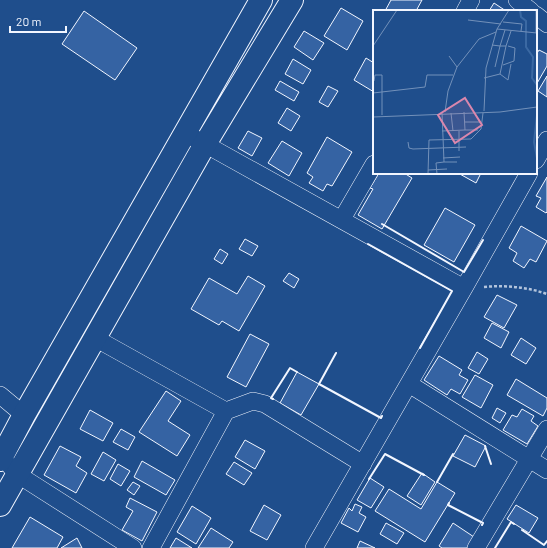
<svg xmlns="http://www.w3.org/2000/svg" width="547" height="548" font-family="Barlow,sans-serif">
<rect width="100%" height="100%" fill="#1f4e8c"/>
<path fill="#3563a3" stroke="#f2f6ff" d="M391 0H422L416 11H385Z
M494 3 506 11H489Z
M341 8 363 21 347 50 324 36Z
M84 11 137 48 115 80 62 44Z
M304 31 324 43 313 60 294 47Z
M539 50 547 54V66L536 85V55Z
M366 58 374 63V92L354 80Z
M293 59 311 70 303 84 285 74Z
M547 76V97L538 91Z
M280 81 299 92 294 101 275 90Z
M328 86 338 91 328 107 319 102Z
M287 108 300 116 291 131 278 123Z
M248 131 262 138 252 156 238 148Z
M327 137 352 152 332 186 327 184 323 191 309 183 313 177 307 173Z
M282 141 302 153 289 176 268 163Z
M379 173H404L412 178 382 229 358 215 373 189 370 188Z
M458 173H481L476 183Z
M547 177V212L546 213 536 207 541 198 536 196Z
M445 208 475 225 454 262 424 245Z
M521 226 547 241 536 262 530 259 524 268 513 261 517 253 509 248Z
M245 239 258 246 252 256 239 249Z
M220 249 228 254 222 264 214 259Z
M289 273 299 279 294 288 283 281Z
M248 276 265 286 239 331 222 321 219 325 191 309 209 278 237 294Z
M497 295 517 305 504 328 484 317Z
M492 323 509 332 501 348 484 338Z
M250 334 269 344 246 387 227 377Z
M521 338 536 348 526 364 511 355Z
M477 352 488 359 479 374 468 368Z
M439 356 462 370 459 375 468 380 460 394 451 389 447 395 424 380Z
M297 372 319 384 301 415 280 403Z
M475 375 493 385 481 408 462 397Z
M516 379 547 398V408L543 416 507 395Z
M166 391 181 401 168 421 190 435 177 456 139 432Z
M497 408 506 413 500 423 492 418Z
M522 409 534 416 531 421 538 426 527 444 503 430 512 415 517 417Z
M90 410 113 423 103 441 80 429Z
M121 429 135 437 128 450 113 442Z
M465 435 486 446 475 467 453 456Z
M245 440 265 451 255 469 235 457Z
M60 446 81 457 76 466 87 473 76 493 44 475Z
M103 452 116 460 104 481 91 474Z
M142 461 175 480 166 495 134 477Z
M234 462 252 473 244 485 226 474Z
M118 464 130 471 121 486 110 479Z
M422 473 435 482 421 505 407 496Z
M370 478 384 487 371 508 357 500Z
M133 482 140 486 134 495 127 490Z
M437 482 455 493 425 542 375 511 389 489 421 509Z
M130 498 157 512 142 541 122 530 133 511 126 507Z
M355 504 362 507 359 513 366 517 358 532 341 523 349 508 352 511Z
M264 505 281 515 267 540 250 531Z
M516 505 538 518 529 533 507 519Z
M192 506 211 518 196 544 177 532Z
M30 517 63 537 57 548H12Z
M386 523 404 533 397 544 380 534Z
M453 523 474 537 467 548H442L439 546Z
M211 528 233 542 229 548H198Z
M77 538 82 548H61Z
M176 538 192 548H170Z
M360 541 375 548H357Z"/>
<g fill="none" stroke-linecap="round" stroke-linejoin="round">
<g stroke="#f2f6ff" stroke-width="18">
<path id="minor" d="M517 0 531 11
M465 11 471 0
M536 15 547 24
M194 138 464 288 314 548
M536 160 547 140
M342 219 374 164
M464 288 529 173
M95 338 226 411 253 401 265 404 363 464
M409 384 547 470
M0 395 24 415
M10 466 17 474 133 548
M151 548 226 411
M476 548 547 429"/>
</g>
<g stroke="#f2f6ff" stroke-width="24">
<path id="primary" d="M0 460 24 415 261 0
M0 505 205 144 292 0"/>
</g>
<path stroke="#b3c4dc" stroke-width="2.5" stroke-dasharray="3 2" stroke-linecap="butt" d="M484 287C506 285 527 287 547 294"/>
<use href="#minor" stroke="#1f4e8c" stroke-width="17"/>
<use href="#primary" stroke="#1f4e8c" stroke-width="22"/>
<path stroke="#f2f6ff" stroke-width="2" d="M382 224 464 272 483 240
M368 244 452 291 420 348
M336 353 319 384 381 418 382 416
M273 399 271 398 290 368 297 372
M485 446 491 464
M369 479 385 454 424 475
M437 482 453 454
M449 503 448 505 483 523 482 525
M522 530 544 545 547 541
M495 548 511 522 514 524"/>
</g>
<g transform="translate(373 10)">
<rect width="164" height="164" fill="#1f4e8c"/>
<path fill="none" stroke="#3b69a3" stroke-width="2" d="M147 0 148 7 153 11V37L160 47 159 68 164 75M164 105 161 132 164 148"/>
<path fill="none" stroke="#7391ba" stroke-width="1" d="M95 10 128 14M130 12 149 14 148 21M124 19 164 23M163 23V0M119 35 127 36 132 20M0 36 24 0M76 46 84 57M130 55 141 51 142 38 135 36M122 57 127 36H133L138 21M127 64 135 70 138 54M111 68 127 64 133 36M1 71 2 65H9V105M0 83 52 77 54 65H80M111 101 113 58 124 19 136 0M72 102 75 81 84 57 106 29 123 22M78 103 80 121M0 107 127 102 164 97M92 112H108M92 120H105M69 121 92 120 91 102M86 121V141M35 132 36 138 40 139 93 137M70 148 87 147M71 152H84M55 160 74 159M55 164 56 130 98 129 108 119 110 103M64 164 63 153 71 152 69 102"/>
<path fill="#da87ad" fill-opacity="0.15" stroke="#da87ad" stroke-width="2" d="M92 88 109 115 82 133 65 105Z"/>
<rect width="164" height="164" fill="none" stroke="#f2f6ff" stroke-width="2"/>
</g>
<path d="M10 26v6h56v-6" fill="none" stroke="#f2f6ff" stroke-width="2"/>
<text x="16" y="26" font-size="12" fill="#f2f6ff" stroke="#1f4e8c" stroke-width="3" paint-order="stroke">20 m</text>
</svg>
